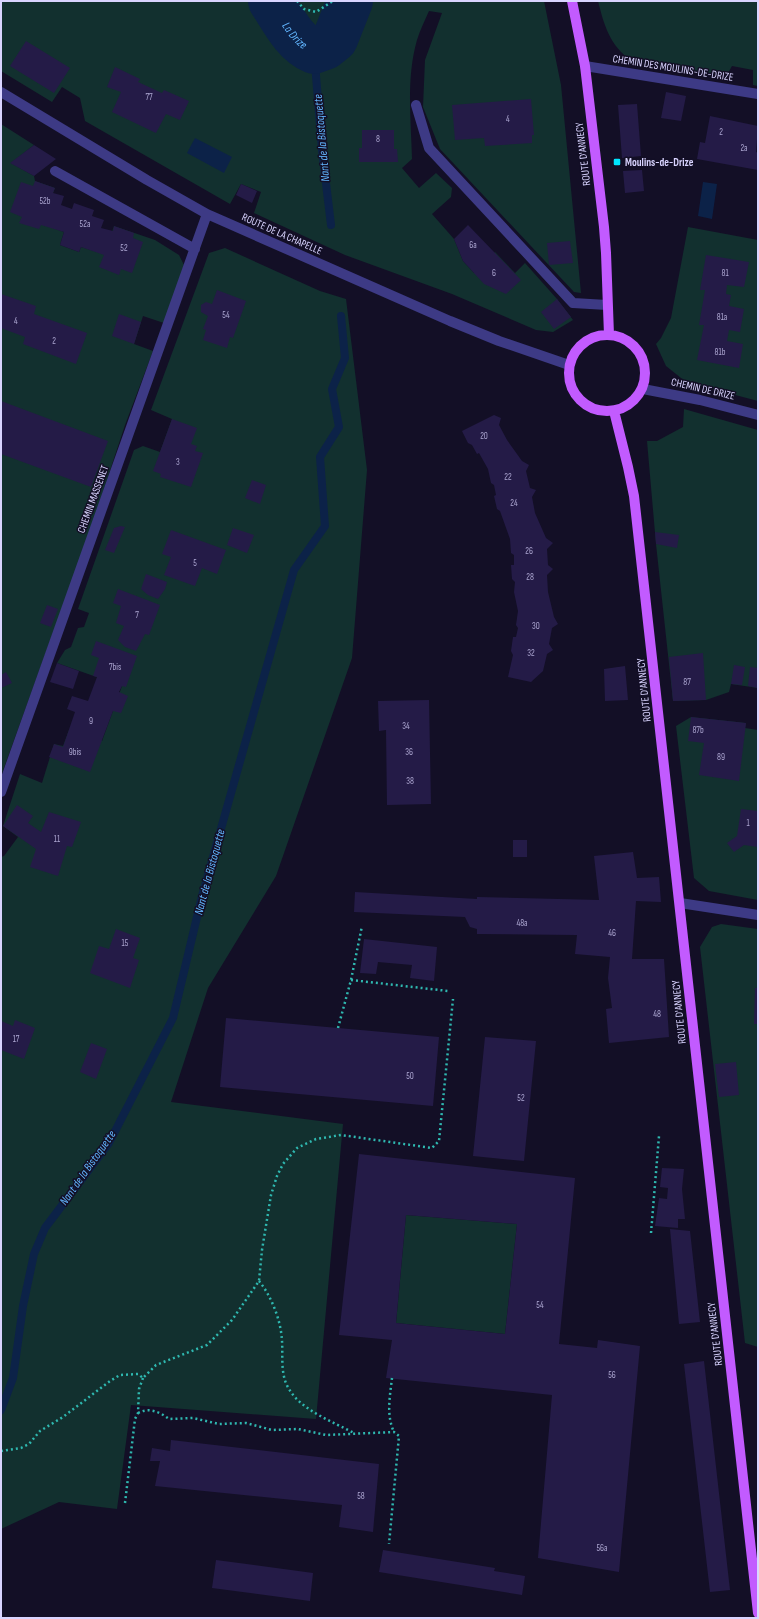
<svg xmlns="http://www.w3.org/2000/svg" width="759" height="1619" font-family="'Sofia Sans Condensed',sans-serif">
<rect width="100%" height="100%" fill="#130f26"/>
<path fill="#12302f" d="M1 1H544L561 85 581 293 574 292 440 149 423 107 425 60 442 13 429 11C425 20 420 30 417 40 406 78 411 120 412 159L402 168 419 188 436 173 452 188 451 197 432 214 454 239 463 261 474 273 495 252 515 273 525 263 557 299 573 320 553 332 536 330 452 294 345 255 254 213 261 192 241 184 230 204 85 121 80 98 62 87 52 102 1 71Z
M598 1H758V86L753 85V70L732 66 728 73 719 77 631 60C610 46 604 25 598 1Z
M1 124 34 145 11 163 34 176 35 181 55 188 53 193V228L64 232 60 245 79 252 81 247 104 254 114 226 155 240 179 255 184 265 164 323 143 316 134 344 153 351 125 425 91 528 1 776Z
M688 227 758 240V401L686 382 666 366 656 344 661 338 671 318Z
M225 248 320 291 346 299 367 470 352 658 276 876 208 988 171 1102 343 1124 316 1419 131 1405 117 1509 59 1502 1 1529V857L4 856 18 837 3 826 20 774 42 783 54 744 63 746 69 730 102 741 122 686 57 663 65 650 71 647 78 628 84 627 89 613 78 609 134 450 143 446 160 452 172 419 151 410 209 253Z
M684 409 758 430V688L731 684 729 692 706 700 673 701 656 544 647 441H657L683 427Z
M691 717 746 723 745 728 758 730V900L709 891 694 878 676 726Z
M721 924 758 929V1347L745 1343 700 947 712 927Z
M406 1215 517 1224 505 1334 396 1323Z"/>
<path fill="#0c2248" d="M195 138 232 157 224 173 187 153Z
M703 182 717 184 712 219 698 216Z"/>
<g fill="none" stroke-linecap="round" stroke-linejoin="round">
<path stroke="#0c2248" stroke-width="8" d="M314 51 322 150 331 225
M1 1410 13 1378 23 1306 34 1254 45 1228 109 1143 173 1018 202 896 294 570 325 526 320 457 339 427 332 389 345 358 341 316"/>
<path stroke="#0c2248" stroke-width="46" id="s1" d="M271 1C283 19 294 43 314 51L325 47 335 39 350 1"/>
</g>
<path fill="#241b47" fill-rule="evenodd" d="M26 41 70 68 54 93 10 66Z
M115 67 140 79 138 82 162 93 164 90 189 101 180 120 166 114 156 133 112 112 121 92 107 87Z
M666 92 686 96 681 121 661 118Z
M531 99 534 135H532V143L485 146 484 138 455 140 452 105Z
M637 104 641 156 622 158 618 105Z
M710 116 758 126 756 152 758 153V170L697 159 700 142 705 143Z
M362 130H394V149H397L398 162H359V148H362Z
M34 145 56 159 34 176 10 163Z
M642 170 644 191 625 193 623 171Z
M35 181 55 188 53 193 64 196 61 205 72 209 74 203 94 210 92 216 104 220 101 228 113 231 114 226 134 233 133 238 143 242 132 273 121 269 119 275 99 267 104 255 81 247 79 252 60 245 64 232 41 225 39 229 19 223 22 217 10 212 21 182 33 186Z
M241 184 257 191 252 203 236 195Z
M468 225 521 280 506 294 484 284 463 261 454 239Z
M570 241 573 263 549 265 547 243Z
M706 255 749 262 744 287 727 285 726 294 731 295 729 306 744 309 740 332 729 330 727 341 743 344 739 368 697 360 704 325H699L705 290H700Z
M217 290 246 301 233 338 230 337 227 348 203 340 206 330 203 329 208 316 201 312V305L206 302 212 304Z
M1 294 36 306 34 314 87 333 76 364 23 344 25 337 1 328Z
M557 299 571 317 554 329 541 312Z
M119 314 141 322 134 344 112 336Z
M1 401 108 441 91 487 1 454Z
M494 415 501 418 499 425 507 440 522 461 529 465 526 471 530 488 536 490 532 497 535 513 546 538 553 543 547 549 548 565 553 569 547 575 548 592 554 617 558 624 552 628 549 644 553 650 547 654 543 671 531 682 508 677 513 655 511 651 513 637H516L518 628 516 625 518 611 514 592 515 582 512 579 511 565H514V555L511 553 510 539 500 511 497 509 494 496 496 495 494 485 491 483 488 469 479 453 477 454 472 445 468 443 462 431Z
M172 419 197 428 191 444 197 446 195 451 203 453 191 487 160 477 161 474 153 471Z
M252 480 266 485 260 504 245 498Z
M121 526 125 527 114 553 105 550 114 528Z
M233 528 254 535 247 553 227 545Z
M171 530 226 550 217 574 202 568 195 586 164 575 171 557 162 554Z
M655 532 679 535 677 548 656 544Z
M146 574 167 582 165 589 158 599 148 595 141 589Z
M118 589 160 605 149 635 145 634 136 651 125 647 118 640 124 626 116 623 121 606 113 603Z
M47 605 58 609 51 627 40 623Z
M96 641 137 656 126 687 122 686 119 692 128 696 121 713 113 711 90 772 49 757 54 744 63 747 75 712 67 709 72 696 88 701 97 677 93 676 99 658 91 655Z
M703 653 706 700 673 701 669 657Z
M57 663 79 671 73 689 50 682Z
M734 665 745 667 742 685 731 684Z
M625 666 628 700 605 701 604 669Z
M750 667 758 668V688L748 686Z
M6 672 12 683 1 688V675Z
M429 700 431 804 387 805 386 730 379 731 378 701Z
M691 717 746 723 739 781 699 775 704 743 688 741Z
M17 805 33 816 28 823 41 832 49 812 81 822 72 847 67 846 58 876 30 867 36 849 3 826Z
M741 809 758 811V847L744 845 734 852 727 843 737 836Z
M513 840H527V857H513Z
M633 852 637 878 659 877 661 902 636 901 632 959H664L669 1037 609 1043 606 1009 612 1008 608 978 610 957 575 954 577 935 477 934V929L470 927 465 917 354 912 355 892 477 899V897L599 900 594 856Z
M116 929 140 938 133 958 139 960 130 988 90 973 99 946 109 949Z
M364 939 437 947 434 981 410 978 412 965 378 962 376 974 360 973Z
M755 988H758V1024H754Z
M226 1018 439 1037 433 1106 220 1087Z
M15 1020 35 1028 24 1059 1 1050V1021L13 1026Z
M485 1037 536 1041 524 1161 473 1156Z
M91 1043 107 1049 96 1079 80 1072Z
M736 1062 739 1095 719 1097 715 1064Z
M359 1154 575 1178 559 1344 597 1348 598 1340 640 1346 619 1572 538 1558 552 1395 386 1378 392 1340 339 1335ZM406 1215 517 1224 505 1334 396 1323Z
M662 1168 684 1169 682 1189 685 1219H678V1228L655 1226 659 1198 667 1199 668 1188 660 1187Z
M670 1229 690 1231 700 1322 679 1324Z
M704 1361 730 1590 710 1592 684 1364Z
M171 1440 379 1464 373 1532 339 1527 342 1505 155 1486 160 1461H150L152 1448 170 1451Z
M383 1550 495 1568 494 1571 525 1576 522 1595 379 1572Z
M216 1560 313 1573 310 1601 212 1588Z"/>
<g fill="none" stroke-linecap="round" stroke-linejoin="round">
<path stroke="#2fb8b0" stroke-width="2.5" stroke-dasharray="2 3" stroke-linecap="butt" d="M297 1 304 9 316 12 333 1
M351 980 448 991
M338 1028 351 980 362 926
M651 1233 659 1136
M259 1281C272 1297 281 1321 282 1341 283 1356 280 1375 289 1389 301 1410 333 1422 354 1433
M392 1378C390 1396 386 1415 394 1432
M138 1413C149 1407 160 1412 169 1419L193 1418 219 1424 246 1423 272 1430 298 1429 326 1435 394 1432 399 1436 389 1544
M1 1451 21 1448 29 1444 40 1431 63 1417 110 1381 120 1375 138 1374 143 1378 156 1365 207 1345 232 1320 259 1281 262 1250 271 1195 277 1176 283 1164 297 1148 316 1139 341 1135 432 1148 439 1141 453 999
M125 1503 135 1419 138 1413 139 1389 143 1378"/>
<path stroke="#3d3a85" stroke-width="10" d="M585 66 758 94
M1 92 147 180 207 214 450 321 499 341 569 365
M416 105 429 148 573 303 607 305
M55 171 195 249
M643 389 700 400 758 415
M1 792 207 214
M680 903 758 915"/>
<path stroke="#c25bff" stroke-width="10" d="M572 1 585 66 604 227 606 253 609 335
M569 373a38 38 0 1 1 76 0a38 38 0 1 1-76 0Z
M614 411 628 467 634 496 758 1613"/>
</g>
<rect fill="#00e5ff" stroke="#130f26" stroke-width="1.5" x="613" y="158" width="8" height="8" rx="2"/>
<g text-anchor="middle" dominant-baseline="central" stroke-width="3" stroke-linejoin="round" paint-order="stroke">
<g font-size="9" fill="#aca6d1">
<text x="149" y="97">77</text>
<text x="508" y="119">4</text>
<text x="721" y="132">2</text>
<text x="378" y="139">8</text>
<text x="744" y="148">2a</text>
<text x="45" y="201">52b</text>
<text x="85" y="224">52a</text>
<text x="473" y="245">6a</text>
<text x="124" y="248">52</text>
<text x="494" y="273">6</text>
<text x="725" y="273">81</text>
<text x="226" y="315">54</text>
<text x="722" y="317">81a</text>
<text x="16" y="321">4</text>
<text x="54" y="341">2</text>
<text x="720" y="352">81b</text>
<text x="484" y="436">20</text>
<text x="178" y="462">3</text>
<text x="508" y="477">22</text>
<text x="514" y="503">24</text>
<text x="529" y="551">26</text>
<text x="195" y="563">5</text>
<text x="530" y="577">28</text>
<text x="137" y="615">7</text>
<text x="536" y="626">30</text>
<text x="531" y="653">32</text>
<text x="115" y="667">7bis</text>
<text x="687" y="682">87</text>
<text x="91" y="721">9</text>
<text x="406" y="726">34</text>
<text x="698" y="730">87b</text>
<text x="75" y="752">9bis</text>
<text x="409" y="752">36</text>
<text x="721" y="757">89</text>
<text x="410" y="781">38</text>
<text x="748" y="823">1</text>
<text x="57" y="839">11</text>
<text x="522" y="923">48a</text>
<text x="612" y="933">46</text>
<text x="125" y="943">15</text>
<text x="657" y="1014">48</text>
<text x="16" y="1039">17</text>
<text x="410" y="1076">50</text>
<text x="521" y="1098">52</text>
<text x="540" y="1305">54</text>
<text x="612" y="1375">56</text>
<text x="361" y="1496">58</text>
<text x="602" y="1548">56a</text>
</g>
<g font-size="11" fill="#d9d4ff" stroke="#130f26">
<text transform="translate(673 68) rotate(9)">CHEMIN DES MOULINS-DE-DRIZE</text>
<text transform="translate(583 154) rotate(-97)">ROUTE D'ANNECY</text>
<text transform="translate(282 234) rotate(24)">ROUTE DE LA CHAPELLE</text>
<text transform="translate(703 389) rotate(13)">CHEMIN DE DRIZE</text>
<text transform="translate(93 499) rotate(-70)">CHEMIN MASSENET</text>
<text transform="translate(644 690) rotate(-96)">ROUTE D'ANNECY</text>
<text transform="translate(679 1012) rotate(-96)">ROUTE D'ANNECY</text>
<text transform="translate(715 1334) rotate(-97)">ROUTE D'ANNECY</text>
</g>
<g font-size="11" font-weight="bold" fill="#d9d4ff" stroke="#130f26" text-anchor="start">
<text x="625" y="162">Moulins-de-Drize</text>
</g>
<g font-size="12" font-style="italic" fill="#62b6ff" stroke="#130f26">
<text stroke="none"><textPath href="#s1" startOffset="42">La Drize</textPath></text>
<text transform="translate(322 138) rotate(-95)">Nant de la Bistoquette</text>
<text transform="translate(210 872) rotate(-75)">Nant de la Bistoquette</text>
<text transform="translate(88 1168) rotate(-55)">Nant de la Bistoquette</text>
</g>
</g>
<rect width="759" height="1619" fill="none" stroke="#d9d4ff" stroke-width="4"/>
</svg>
